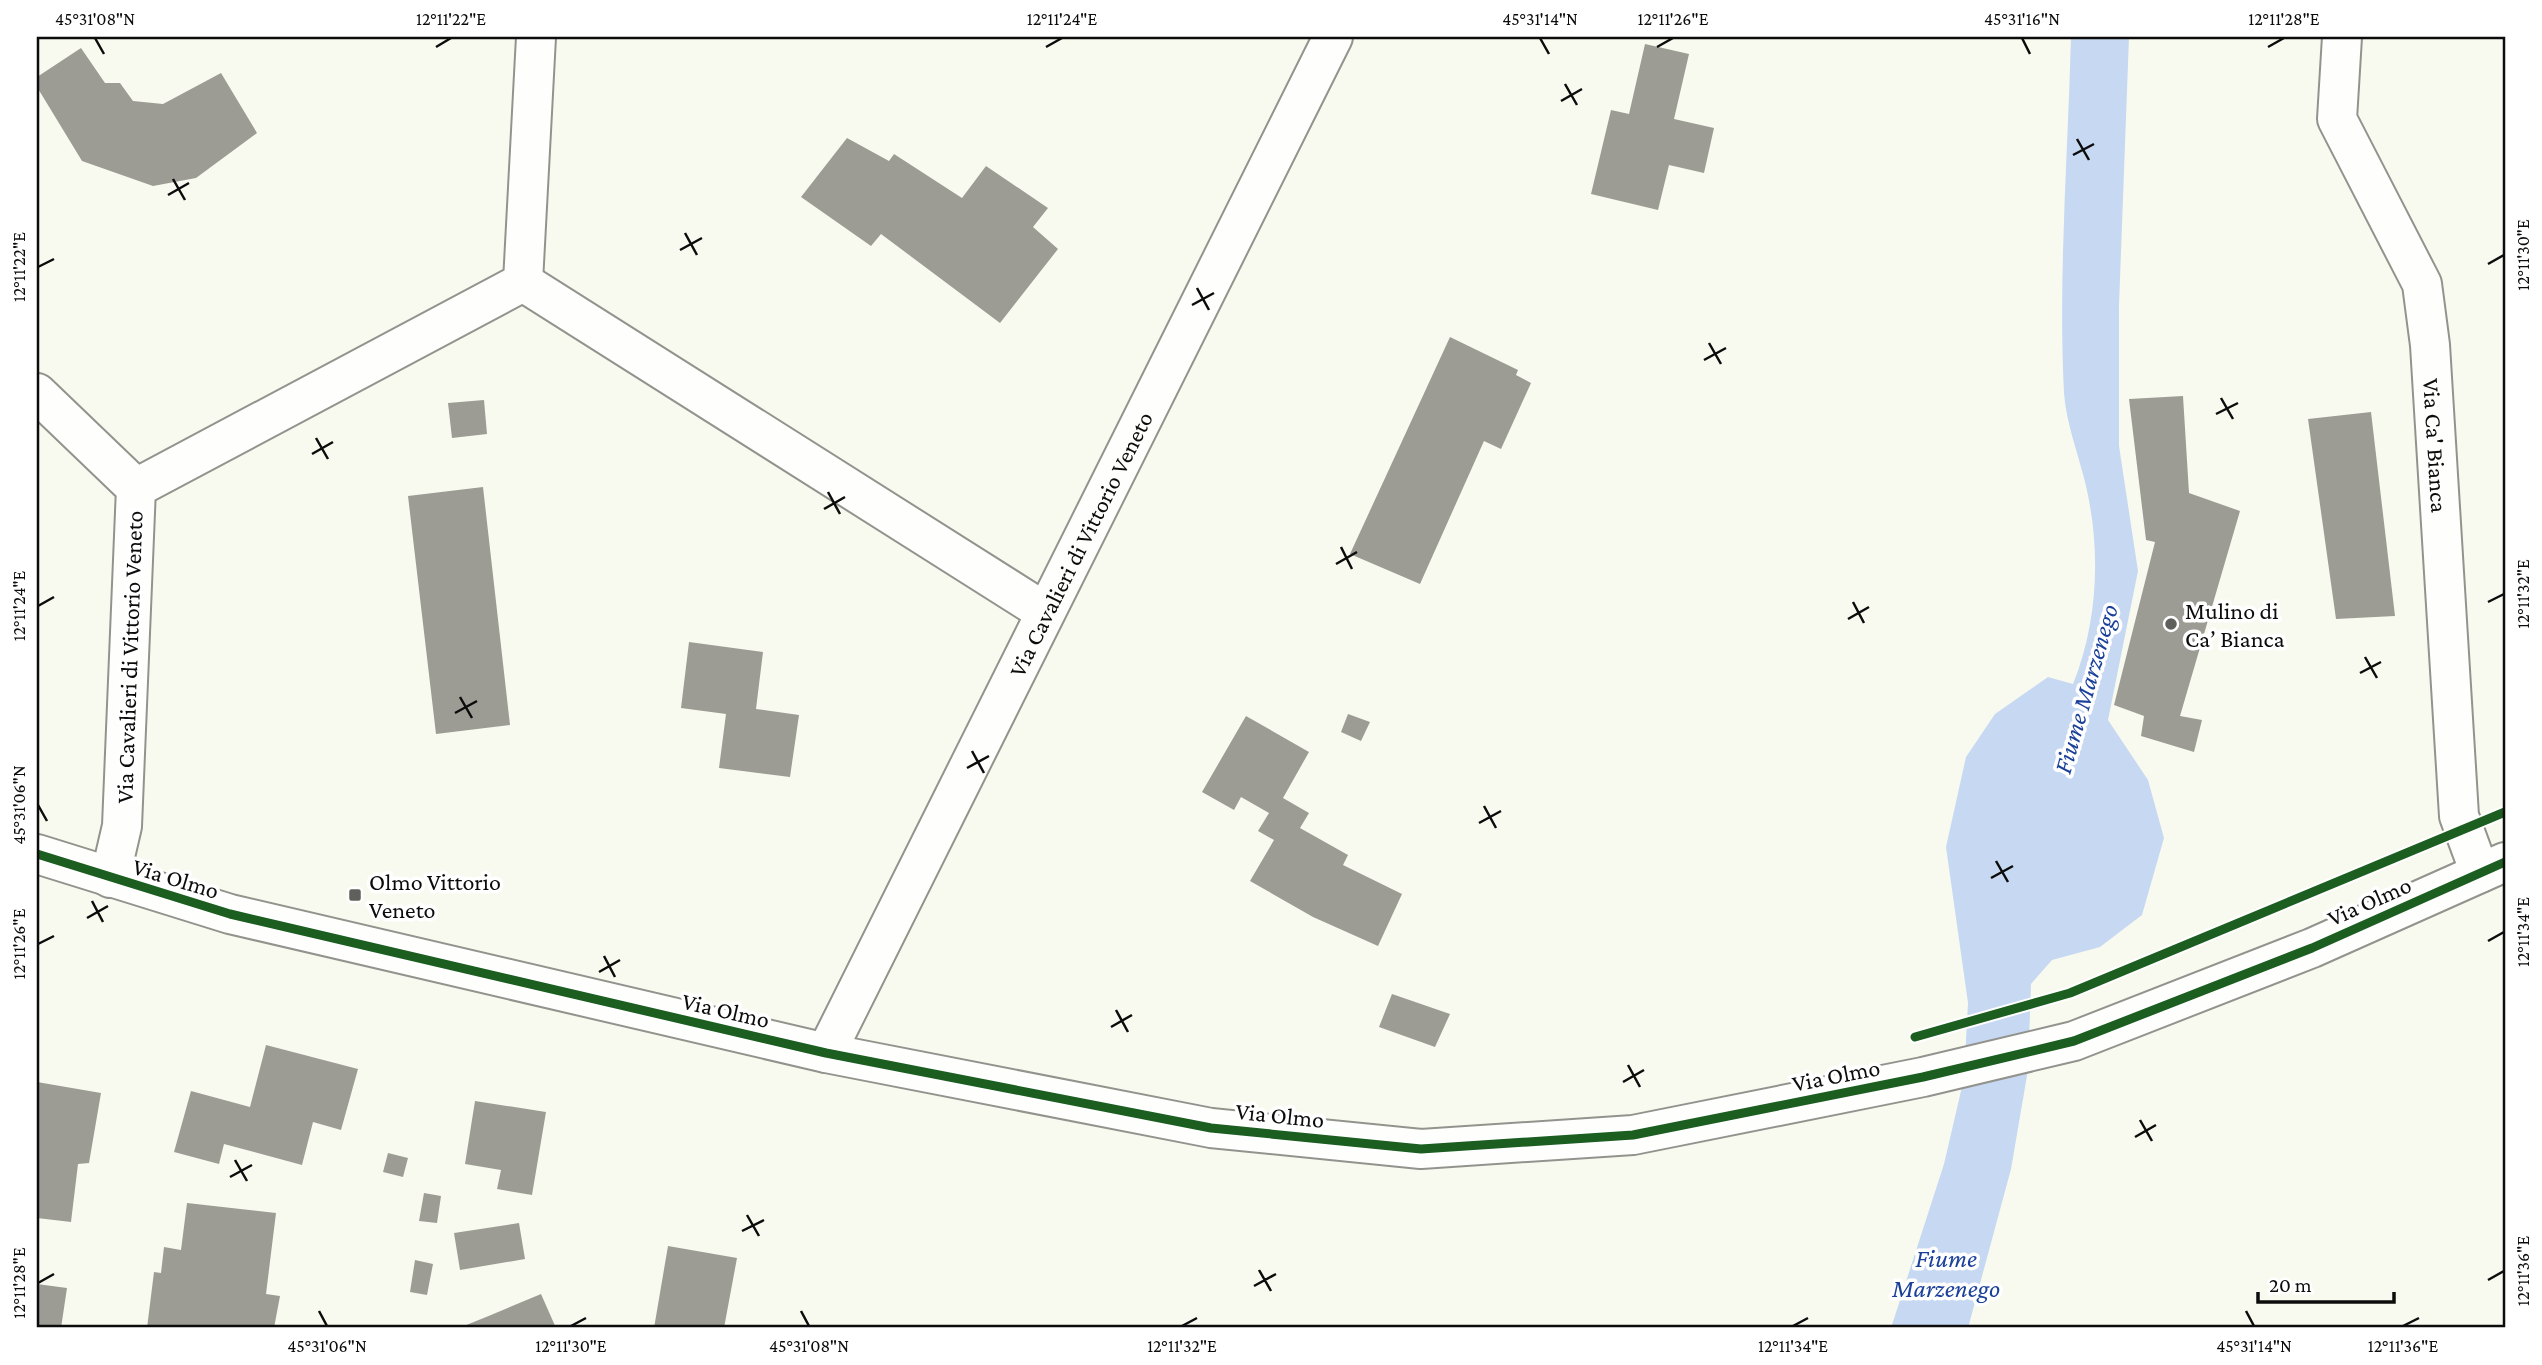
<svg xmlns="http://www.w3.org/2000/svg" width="2542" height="1365" font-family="'Crimson Pro',serif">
<rect width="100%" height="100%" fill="#f9faef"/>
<path fill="#c7d8f2" d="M2071 37H2129L2119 306V446L2138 571 2108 720 2148 780 2164 838 2142 915 2100 947 2052 960 2031 984 2028 1070 2011 1169 1968 1328H1891L1944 1164 1964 1078 1968 1003 1946 847 1966 757 1995 714 2048 677 2073 684C2098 622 2101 551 2086 486 2079 456 2066 423 2064 393 2058 275 2068 155 2071 37Z"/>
<path fill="#9c9c95" d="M1645 44 1689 54 1674 119 1714 128 1704 173 1669 165 1658 210 1591 194 1611 110 1629 114Z
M81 48 105 83H120L133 101 163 104 221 73 257 133 196 178 153 186 82 161 37 87V77Z
M847 138 889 161 894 154 962 198 986 166 1048 208 1033 227 1058 249 1000 323 881 234 871 246 801 197Z
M1450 337 1518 370 1516 375 1531 383 1501 449 1484 441 1420 584 1350 554Z
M2183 396 2189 493 2240 511 2180 716 2202 720 2194 752 2141 736 2144 716 2114 705 2155 542 2146 540 2129 399Z
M484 400 487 434 452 438 448 403Z
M2371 412 2395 616 2336 619 2308 419Z
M483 487 510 725 436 734 408 496Z
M689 642 763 652 756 709 799 715 790 777 719 768 726 714 681 708Z
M1348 714 1370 722 1361 741 1341 732Z
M1246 716 1309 752 1283 798 1309 813 1300 828 1348 855 1343 865 1402 894 1378 946 1313 917 1250 881 1274 840 1258 831 1269 813 1241 797 1234 810 1202 792Z
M1392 994 1450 1014 1435 1047 1379 1027Z
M266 1045 358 1069 341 1130 313 1122 302 1165 224 1144 219 1164 174 1152 191 1091 250 1107Z
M37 1082 101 1093 89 1163 78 1164 71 1222 37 1218Z
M475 1101 546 1112 532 1195 497 1189 501 1170 465 1164Z
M388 1153 408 1158 403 1177 383 1172Z
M424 1193 441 1196 437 1223 419 1221Z
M187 1203 276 1213 266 1294 280 1296 274 1328H147L154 1272 161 1273 164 1247 181 1250Z
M519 1223 525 1259 460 1270 454 1233Z
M668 1246 737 1258 724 1328H654Z
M415 1260 433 1264 427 1295 410 1292Z
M37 1284 67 1288 61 1328H37Z
M541 1294 556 1328H459L491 1315Z"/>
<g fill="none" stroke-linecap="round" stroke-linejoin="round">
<g stroke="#93938e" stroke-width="42">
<g id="minor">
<path id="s1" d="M2342 37 2337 119 2422 284 2430 345 2459 816 2480 873"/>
<path d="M523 282 1045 612"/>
<path d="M37 393 136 488 122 826 110 878"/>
<path d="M136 488 523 282 536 37"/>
<path id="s2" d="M826 1053 1333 37"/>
</g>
</g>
<g stroke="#93938e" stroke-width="42">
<path id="tertiary" d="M37 854 230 914 826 1053 1211 1128 1421 1149 1633 1135 1923 1077 2074 1041 2312 948 2505 862"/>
</g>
<use href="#minor" stroke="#fefefd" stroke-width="38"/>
<use href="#tertiary" stroke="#fefefd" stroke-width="38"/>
<g stroke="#fff" stroke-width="13">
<path id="cycleway" d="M37 854 230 914 826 1053 1211 1128 1421 1149 1633 1135 1923 1077 2074 1041 2312 948 2505 862
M1915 1037 2070 993 2505 812"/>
</g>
<use href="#cycleway" stroke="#1b5e20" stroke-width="9"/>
</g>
<path fill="none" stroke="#0c0c0c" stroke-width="2.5" d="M95 38 104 54M1540 38 1549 54M2022 38 2030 54M436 47 451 38M1046 47 1062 38M1657 47 1673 38M2268 47 2284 38M1565 84 1577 105M1561 101 1582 89M2077 139 2089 160M2073 155 2094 144M173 179 185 200M168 195 189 183M685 233 697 255M680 250 702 238M2488 264 2504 255M38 267 54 259M1197 288 1209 310M1192 305 1214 293M1709 343 1721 364M1704 360 1726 348M2221 398 2233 419M2216 414 2238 403M316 438 328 459M312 454 333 442M828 492 840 514M824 509 845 497M1341 547 1352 569M1336 564 1357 552M1853 602 1864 623M2488 602 2504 594M38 606 54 597M1848 619 1869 607M2365 657 2377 678M2360 673 2381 662M460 697 472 718M455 713 477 701M972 751 984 773M967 768 989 756M38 805 47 821M1484 806 1496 828M1479 823 1501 811M1996 861 2008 882M1991 878 2013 866M92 901 103 922M87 918 108 906M2488 941 2504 932M38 944 54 936M604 956 615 977M599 972 620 960M1116 1010 1128 1032M1111 1027 1132 1015M1628 1065 1640 1087M1623 1082 1644 1070M2140 1120 2152 1141M2135 1137 2156 1125M235 1160 247 1181M230 1177 252 1165M747 1215 759 1236M742 1231 764 1220M1259 1270 1271 1291M2488 1280 2504 1271M38 1283 54 1274M1254 1286 1276 1274M319 1311 327 1326M801 1311 809 1326M2246 1311 2254 1326M571 1326 586 1318M1182 1326 1197 1318M1793 1326 1808 1318M2403 1326 2419 1318"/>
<g fill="#5f5f5b" stroke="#fff" stroke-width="2.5">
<circle cx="2171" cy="624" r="7"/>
<rect x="348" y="888" width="14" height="14" rx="3.5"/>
</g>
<g text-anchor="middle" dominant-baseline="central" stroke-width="7" stroke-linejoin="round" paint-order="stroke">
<g font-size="24" fill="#0c0c0c" stroke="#fff">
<text stroke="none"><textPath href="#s1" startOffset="430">Via Ca' Bianca</textPath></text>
<text stroke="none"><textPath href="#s2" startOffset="569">Via Cavalieri di Vittorio Veneto</textPath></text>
<text transform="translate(129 657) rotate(-88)">Via Cavalieri di Vittorio Veneto</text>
<text transform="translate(176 878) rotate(17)">Via Olmo</text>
<text transform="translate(2369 901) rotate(-24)">Via Olmo</text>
<text transform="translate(726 1010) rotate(13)">Via Olmo</text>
<text transform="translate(1836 1075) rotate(-11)">Via Olmo</text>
<text transform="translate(1280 1115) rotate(6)">Via Olmo</text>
</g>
<g font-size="24" fill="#0c0c0c" stroke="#fff" text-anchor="start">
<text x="2185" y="610">Mulino di<tspan x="2185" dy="28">Ca’ Bianca</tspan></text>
<text x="369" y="881">Olmo Vittorio<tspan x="369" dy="28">Veneto</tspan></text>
</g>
<g font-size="26" font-style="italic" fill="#1a4099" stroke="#fff">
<text transform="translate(2086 689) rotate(-74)">Fiume Marzenego</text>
<text x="1946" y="1258">Fiume<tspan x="1946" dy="30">Marzenego</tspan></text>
</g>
</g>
<rect width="2542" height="1365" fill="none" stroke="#ffffff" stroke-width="77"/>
<path d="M2258 1292v10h136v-10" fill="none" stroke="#0c0c0c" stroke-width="3.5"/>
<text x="2269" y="1292" font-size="21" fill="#0c0c0c" stroke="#ffffff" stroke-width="5" paint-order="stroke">20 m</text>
<rect x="38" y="38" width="2466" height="1288" fill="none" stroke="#0c0c0c" stroke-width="2.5"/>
<g font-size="18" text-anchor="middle" fill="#0c0c0c">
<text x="95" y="25">45°31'08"N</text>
<text x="451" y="25">12°11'22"E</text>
<text x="1062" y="25">12°11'24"E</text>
<text x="1540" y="25">45°31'14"N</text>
<text x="1673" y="25">12°11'26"E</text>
<text x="2022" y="25">45°31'16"N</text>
<text x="2284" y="25">12°11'28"E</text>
<text transform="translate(2523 255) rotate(-90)" y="6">12°11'30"E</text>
<text transform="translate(19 267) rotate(-90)" y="6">12°11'22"E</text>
<text transform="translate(2523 594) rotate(-90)" y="6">12°11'32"E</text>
<text transform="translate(19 606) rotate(-90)" y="6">12°11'24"E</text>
<text transform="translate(19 805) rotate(-90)" y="6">45°31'06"N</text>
<text transform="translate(2523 932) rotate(-90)" y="6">12°11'34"E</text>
<text transform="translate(19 944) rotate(-90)" y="6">12°11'26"E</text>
<text transform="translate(2523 1271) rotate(-90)" y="6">12°11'36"E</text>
<text transform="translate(19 1283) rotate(-90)" y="6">12°11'28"E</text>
<text x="327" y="1352">45°31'06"N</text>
<text x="571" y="1352">12°11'30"E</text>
<text x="809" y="1352">45°31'08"N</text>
<text x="1182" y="1352">12°11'32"E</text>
<text x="1793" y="1352">12°11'34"E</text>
<text x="2254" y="1352">45°31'14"N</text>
<text x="2403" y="1352">12°11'36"E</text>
</g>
</svg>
